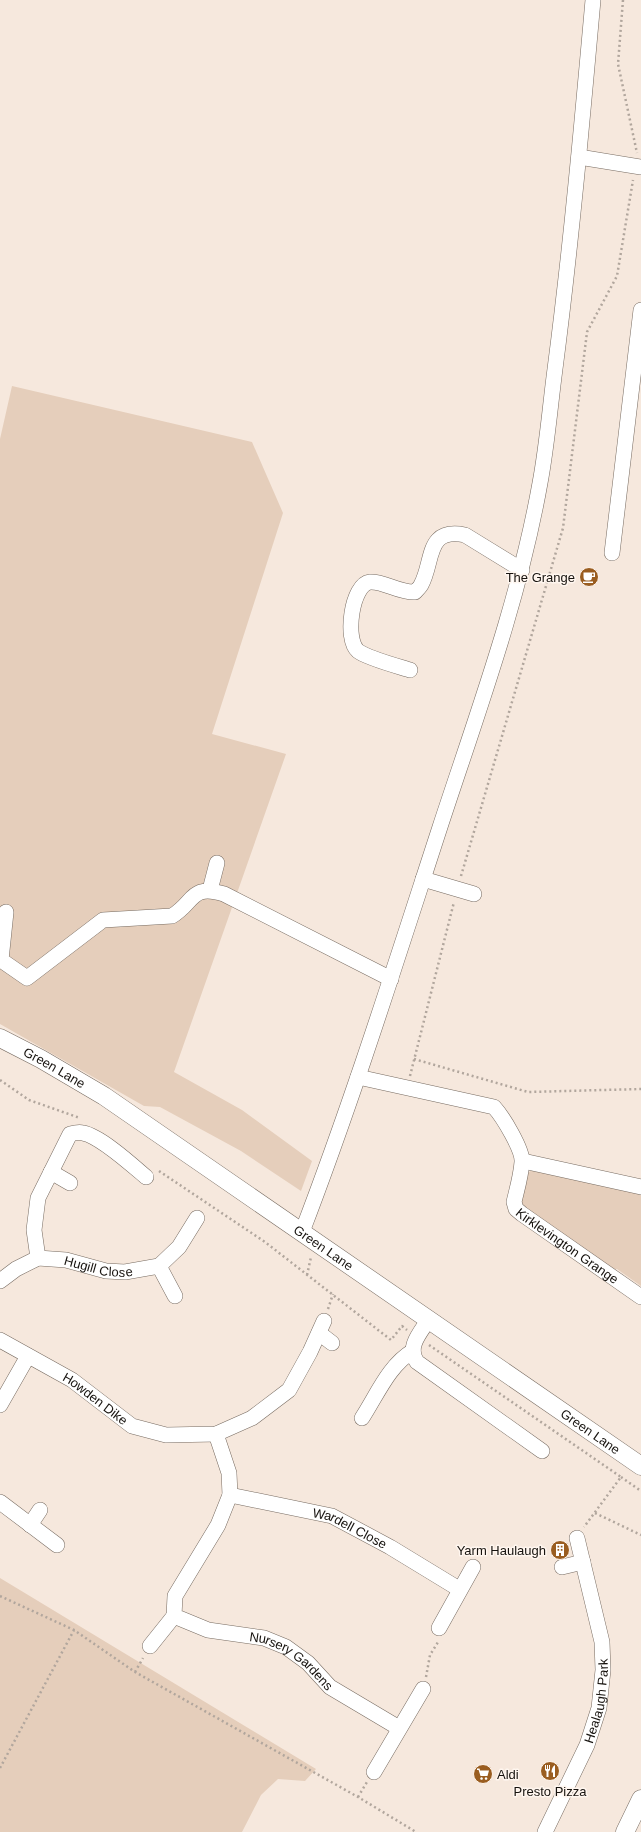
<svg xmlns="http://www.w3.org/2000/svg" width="641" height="1832" font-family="Arial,sans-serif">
<rect width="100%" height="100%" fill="#f6e8dd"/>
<path fill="#e5cebb" d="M12 386 252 442 283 513 212 734 286 754 174 1072 242 1110 312 1161 301 1191 241 1151 160 1107 144 1106 0 1024V439Z
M532 1170 641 1191V1286L617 1269 612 1270 576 1247 575 1242 550 1224 545 1225 521 1206 525 1175Z
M0 1578 316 1769 305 1781 278 1779 261 1795 242 1832H0Z"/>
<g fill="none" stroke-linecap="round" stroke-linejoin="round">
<g stroke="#776b61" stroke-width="16">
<g id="minor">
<path d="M579 157 641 167"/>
<path d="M612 553 641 310"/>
<path d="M410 670C397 666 367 658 358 651 344 639 352 584 370 582 384 581 399 593 415 592 417 590 420 587 421 585 434 562 425 527 465 535L522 570"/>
<path d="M423 879 474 894"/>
<path d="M210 890 217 863"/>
<path d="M6 912 1 960 27 978 103 920 172 916C195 902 190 884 224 894L391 979"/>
<path id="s1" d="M358 1077 494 1107C503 1117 523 1150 522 1162 521 1176 517 1189 514 1202L516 1209 522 1214 641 1297"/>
<path d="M523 1161 641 1187"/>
<path d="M51 1172 70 1183"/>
<path d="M302 1232C353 1099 396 962 440 827 477 714 519 601 540 483 547 446 550 407 555 369 571 246 582 123 593 0"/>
<path d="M38 1258 34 1230 38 1198 70 1134C74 1133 79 1132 83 1133 100 1136 132 1165 146 1177"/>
<path d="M159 1266 175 1296"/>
<path id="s2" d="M0 1281 16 1269 38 1258 66 1260 106 1271 125 1272 159 1266 179 1247 197 1218"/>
<path d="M429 1319C421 1332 406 1347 417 1362L542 1451"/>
<path d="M319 1333 332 1343"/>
<path id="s3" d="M0 1340 72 1380 132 1426 166 1435 216 1434 252 1418 289 1390 310 1352 324 1321"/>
<path d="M0 1405 28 1356"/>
<path d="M362 1418C377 1395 389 1365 413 1351"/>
<path id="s4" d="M216 1434 229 1473 230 1495 218 1525 175 1596 174 1616 208 1630 264 1638 286 1647 308 1663 330 1687 399 1728"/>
<path id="s5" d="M230 1495 332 1516 390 1547 459 1589"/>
<path d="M0 1502 57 1545"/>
<path d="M30 1525 40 1510"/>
<path d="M562 1567 583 1562"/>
<path d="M439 1628 473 1567"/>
<path d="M150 1646 174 1616"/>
<path d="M374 1772 423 1689"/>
<path id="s6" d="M545 1832 587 1745 599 1708 603 1670 602 1642 577 1538"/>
</g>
</g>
<g stroke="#776b61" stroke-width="19">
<g id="major">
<path id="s7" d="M0 1038 41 1059 104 1096 641 1466"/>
<path d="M625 1832 641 1799"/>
</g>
</g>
<path stroke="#b1a69d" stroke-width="2.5" stroke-dasharray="2 3" stroke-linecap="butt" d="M623 0 618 64 637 153
M461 876 563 528 587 332 617 276 633 180
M414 1059 528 1092 641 1089
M410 1076 454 902
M0 1080 29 1100 80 1118
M159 1171 265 1242 391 1340 402 1326 407 1330
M307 1275 311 1257
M328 1309 333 1294
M429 1345 621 1477 584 1527
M621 1477 641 1491
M595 1513 641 1535
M0 1596 74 1630 135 1672 358 1797 416 1832
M135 1672 143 1658
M426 1677 430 1655 438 1642
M0 1768 74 1630
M358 1797 367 1782"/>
<use href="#minor" stroke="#fff" stroke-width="15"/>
<use href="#major" stroke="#fff" stroke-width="18"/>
</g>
<defs>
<g id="cafe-disc" transform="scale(1)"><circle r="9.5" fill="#9a5d20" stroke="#fff6ef"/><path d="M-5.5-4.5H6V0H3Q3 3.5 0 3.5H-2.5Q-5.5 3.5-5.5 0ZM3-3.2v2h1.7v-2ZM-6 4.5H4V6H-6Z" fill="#fff"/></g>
<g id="building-disc" transform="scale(1)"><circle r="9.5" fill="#9a5d20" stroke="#fff6ef"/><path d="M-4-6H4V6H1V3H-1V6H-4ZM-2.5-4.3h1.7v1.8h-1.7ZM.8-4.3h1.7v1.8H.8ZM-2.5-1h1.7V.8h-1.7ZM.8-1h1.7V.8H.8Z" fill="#fff"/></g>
<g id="restaurant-disc" transform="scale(1)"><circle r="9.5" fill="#9a5d20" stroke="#fff6ef"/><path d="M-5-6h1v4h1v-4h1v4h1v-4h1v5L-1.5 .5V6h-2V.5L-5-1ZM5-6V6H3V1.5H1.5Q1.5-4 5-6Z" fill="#fff"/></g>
<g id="supermarket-disc" transform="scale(1)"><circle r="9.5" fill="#9a5d20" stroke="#fff6ef"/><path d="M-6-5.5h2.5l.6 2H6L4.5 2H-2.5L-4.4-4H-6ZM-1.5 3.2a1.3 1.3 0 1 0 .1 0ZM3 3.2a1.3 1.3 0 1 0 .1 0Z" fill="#fff"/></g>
</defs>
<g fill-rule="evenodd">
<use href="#cafe-disc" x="589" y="577"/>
<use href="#building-disc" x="560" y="1550"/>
<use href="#restaurant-disc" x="550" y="1771"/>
<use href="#supermarket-disc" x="483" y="1774"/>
</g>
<g text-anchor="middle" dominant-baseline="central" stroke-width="3" stroke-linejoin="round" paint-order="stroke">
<g font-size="13" fill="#16120e" stroke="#fff6ef" text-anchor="end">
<text x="575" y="577">The Grange</text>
<text x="546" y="1550">Yarm Haulaugh</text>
<text x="497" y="1774" text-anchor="start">Aldi</text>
<text x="550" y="1791" text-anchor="middle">Presto Pizza</text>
</g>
<g font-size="13" fill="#16120e" stroke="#fff6ef">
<text stroke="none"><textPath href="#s7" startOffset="62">Green Lane</textPath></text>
<text stroke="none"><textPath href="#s1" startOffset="313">Kirklevington Grange</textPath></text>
<text stroke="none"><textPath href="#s7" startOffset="386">Green Lane</textPath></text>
<text stroke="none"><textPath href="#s2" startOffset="106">Hugill Close</textPath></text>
<text stroke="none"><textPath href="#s3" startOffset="112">Howden Dike</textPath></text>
<text stroke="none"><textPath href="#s7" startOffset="710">Green Lane</textPath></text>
<text stroke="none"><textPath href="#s5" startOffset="125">Wardell Close</textPath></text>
<text stroke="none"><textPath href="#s4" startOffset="327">Nursery Gardens</textPath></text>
<text stroke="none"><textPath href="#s6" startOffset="142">Healaugh Park</textPath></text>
</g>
</g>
</svg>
